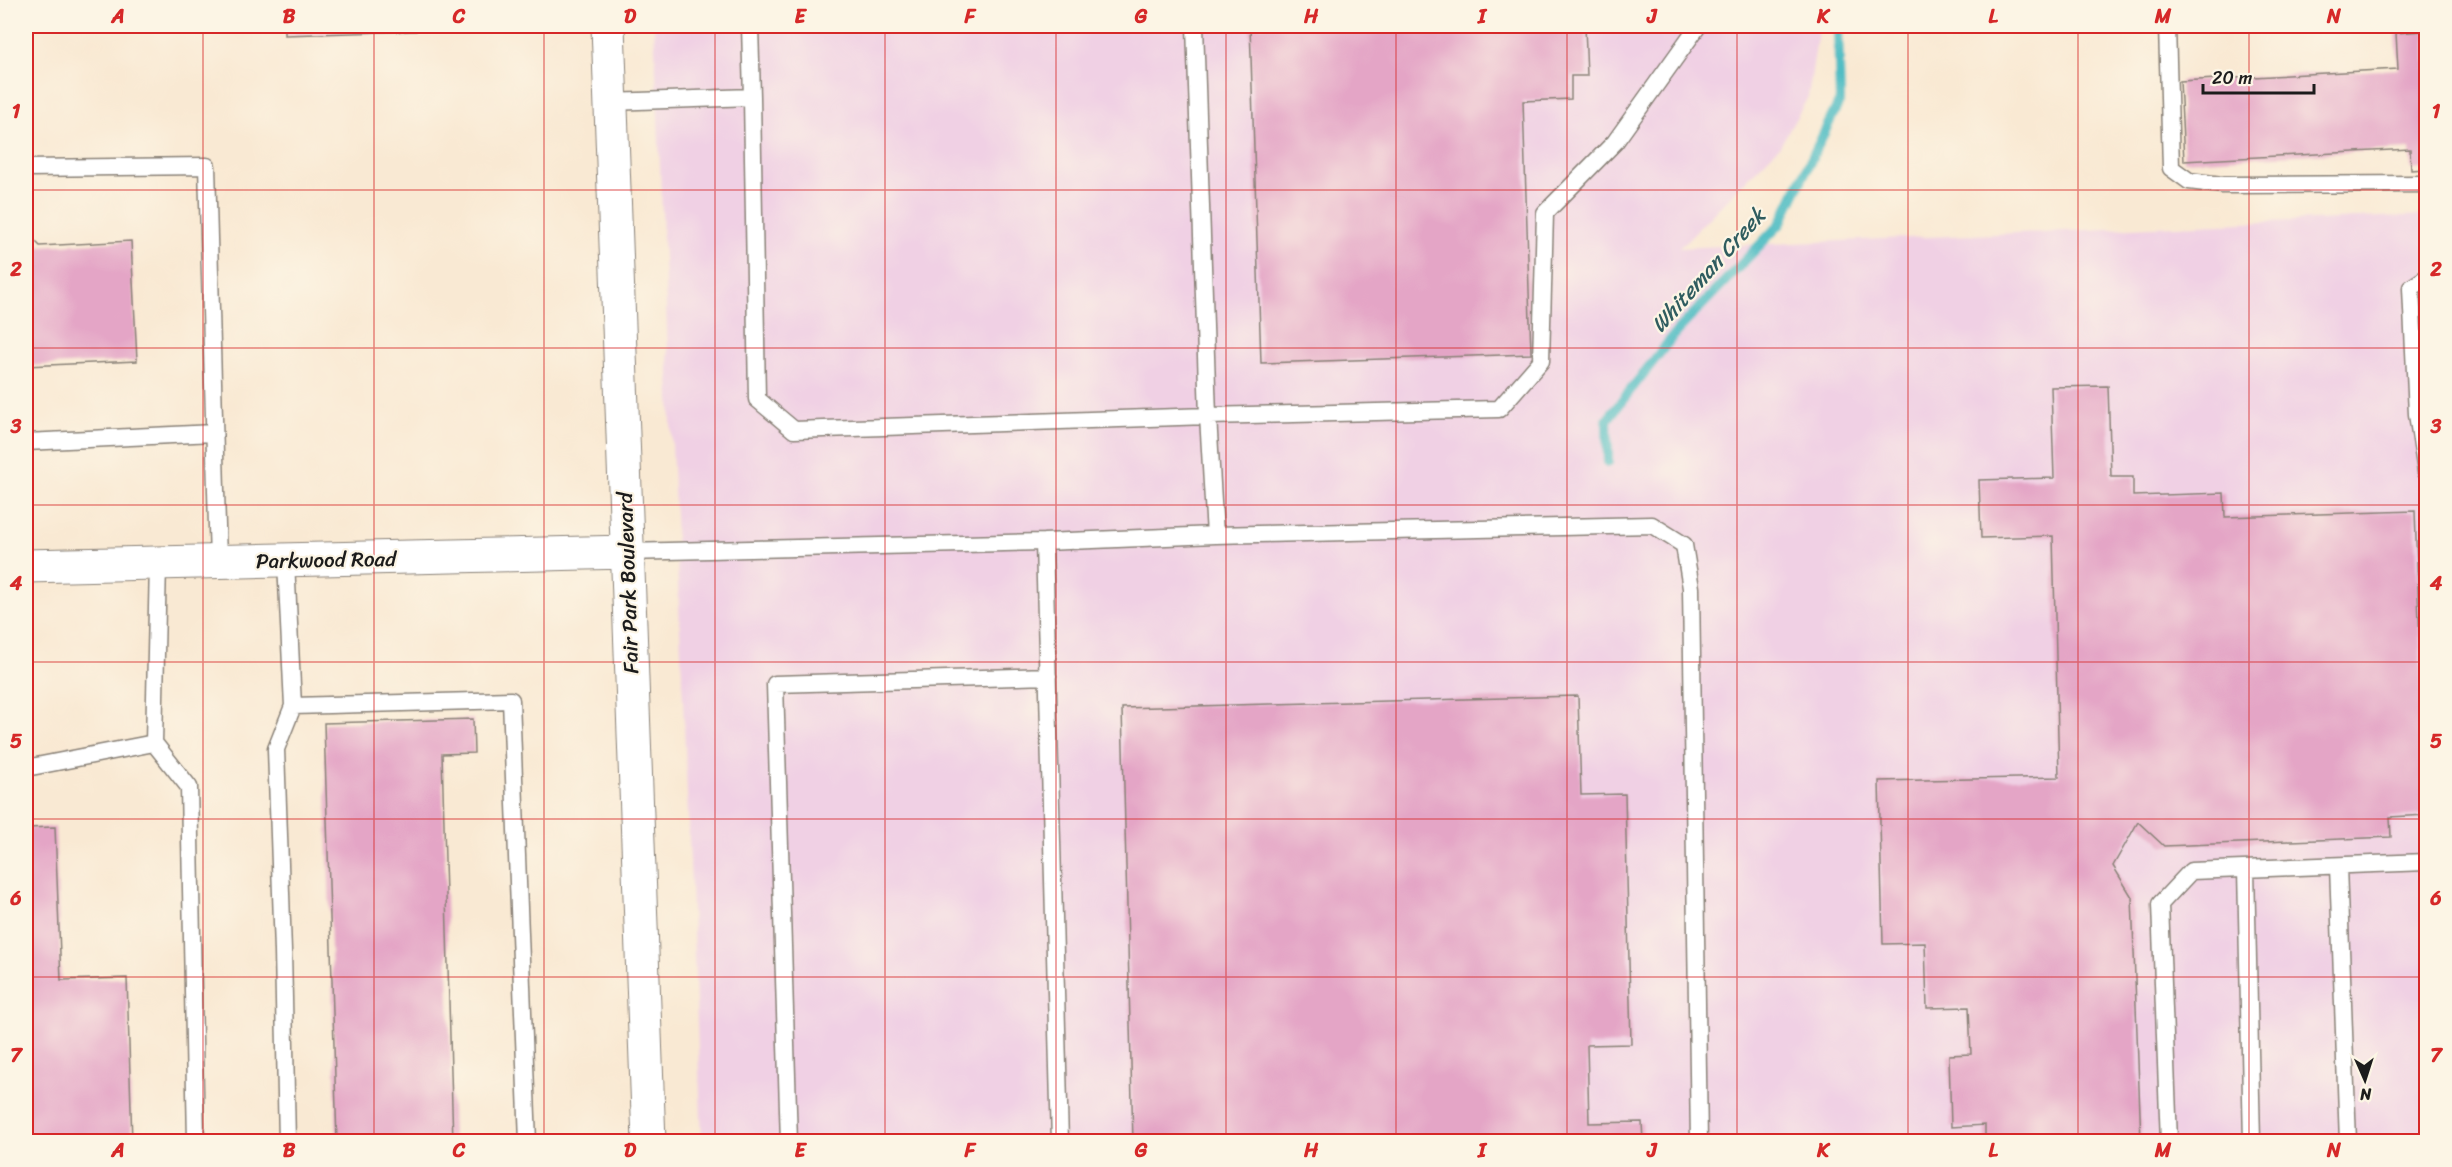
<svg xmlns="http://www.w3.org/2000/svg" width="2452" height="1167" font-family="Sriracha,sans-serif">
<rect width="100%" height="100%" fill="#fcf5e5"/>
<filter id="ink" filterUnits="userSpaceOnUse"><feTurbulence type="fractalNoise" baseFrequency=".0167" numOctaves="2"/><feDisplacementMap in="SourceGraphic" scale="12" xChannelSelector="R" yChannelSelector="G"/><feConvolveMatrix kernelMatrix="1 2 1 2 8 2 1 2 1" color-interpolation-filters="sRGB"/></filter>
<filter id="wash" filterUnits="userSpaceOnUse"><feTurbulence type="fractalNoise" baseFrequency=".008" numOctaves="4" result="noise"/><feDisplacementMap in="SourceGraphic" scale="24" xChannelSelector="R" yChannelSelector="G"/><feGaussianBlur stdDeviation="1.35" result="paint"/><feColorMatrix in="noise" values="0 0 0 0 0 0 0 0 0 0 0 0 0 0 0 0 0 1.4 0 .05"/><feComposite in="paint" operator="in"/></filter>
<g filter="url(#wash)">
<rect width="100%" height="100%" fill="#f9e9d3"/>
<path fill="#f0d0e4" d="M654 26H1819L1808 97 1780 146 1679 248 2426 215V1141H702Z"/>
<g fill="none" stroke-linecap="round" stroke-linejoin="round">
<path stroke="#4cbbc3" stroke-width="10" d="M1608 462 1607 420 1677 331 1780 224 1840 100 1838 26"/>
</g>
<g id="blocks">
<path fill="#e4a5c6" d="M285 26H415L416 31 285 35Z
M1250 26H1585L1587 76H1571V99L1523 101 1531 354 1261 363Z
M2426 31V169L2411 170 2410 149 2184 161 2180 81 2398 69 2396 33Z
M26 232 40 246 131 241 137 361 26 366Z
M2108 386 2111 477H2133V496L2224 493 2225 517 2415 511 2426 815 2390 817 2391 837 2164 846 2138 822 2113 866 2132 897 2141 1142H1985V1125L1951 1127 1949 1055 1971 1054 1969 1007 1927 1008 1925 943 1883 944 1879 781 2059 777 2053 536 1981 538 1979 480 2054 478 2051 387Z
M1578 696 1581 795 1625 794 1631 1044 1587 1045 1589 1123 1642 1122 1643 1142H1133L1122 708Z
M473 719 474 753 442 754 453 1142H337L324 723Z
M55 827 61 980 127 978 132 1142H26V828Z"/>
</g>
</g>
<g filter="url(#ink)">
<use href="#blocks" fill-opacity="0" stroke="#8a8278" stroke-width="1.5"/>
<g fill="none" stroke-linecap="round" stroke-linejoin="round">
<g stroke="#8a8278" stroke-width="19">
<path id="lane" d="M2167 26 2171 168 2189 181 2222 185 2426 184
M752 97 757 399 794 430 1208 416 1195 26
M610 102 752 97 750 26
M26 168 207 166 218 562
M2417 414 2411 288 2426 278
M2426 414H2417L2426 472
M26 442 214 433
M1215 535 1652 525 1684 545 1691 588 1699 1142
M1044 542 1215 535 1208 416 1499 409 1541 361 1545 213 1615 142 1698 26
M627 552 1044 542 1060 1142
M286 562 293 706 511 700 528 1142
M158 563 154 743 189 787 196 1142
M26 768 154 743
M2338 866 2348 1142
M2246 869 2252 1142
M287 1142 283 951 276 749 293 706
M789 1142 775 684 1048 676
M2169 1142 2160 904 2191 871 2426 862"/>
</g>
<g stroke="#8a8278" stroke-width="35">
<path id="street" d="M608 26 649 1142
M26 566 627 552"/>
</g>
<use href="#lane" stroke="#fff" stroke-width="16"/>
<use href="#street" stroke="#fff" stroke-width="33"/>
</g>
</g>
<path fill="none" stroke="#d62828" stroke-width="1.5" stroke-opacity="0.55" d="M203 26V1142M374 26V1142M544 26V1142M715 26V1142M885 26V1142M1056 26V1142M1226 26V1142M1396 26V1142M1567 26V1142M1737 26V1142M1908 26V1142M2078 26V1142M2249 26V1142M26 190H2426M26 348H2426M26 505H2426M26 662H2426M26 819H2426M26 977H2426"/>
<g text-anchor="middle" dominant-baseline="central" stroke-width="4.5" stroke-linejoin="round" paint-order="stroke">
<g font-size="21" fill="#1c1c1c" stroke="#fcf5e5">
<text transform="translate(326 560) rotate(-1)">Parkwood Road</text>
<text transform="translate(628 583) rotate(-92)">Fair Park Boulevard</text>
</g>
<g font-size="22" font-style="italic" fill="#2f5c5f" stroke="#fcf5e5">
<text transform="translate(1708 270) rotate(-48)">Whiteman Creek</text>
</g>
</g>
<rect width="2452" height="1167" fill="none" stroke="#fcf5e5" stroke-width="66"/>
<g transform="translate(2365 1080) rotate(177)" stroke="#fcf5e5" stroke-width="4.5" paint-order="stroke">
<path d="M0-4.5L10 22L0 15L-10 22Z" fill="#1c1c1c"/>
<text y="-9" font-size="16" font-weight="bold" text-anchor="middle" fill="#1c1c1c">N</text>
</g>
<path d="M2203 84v9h111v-9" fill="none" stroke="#1c1c1c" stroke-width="3"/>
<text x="2212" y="84" font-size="18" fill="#1c1c1c" stroke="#fcf5e5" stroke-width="4.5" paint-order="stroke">20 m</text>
<rect x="33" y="33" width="2386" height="1101" fill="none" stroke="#d62828" stroke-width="2"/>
<g font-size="20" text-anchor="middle" font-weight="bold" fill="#d62828">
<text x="118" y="23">A</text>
<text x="289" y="23">B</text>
<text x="459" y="23">C</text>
<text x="630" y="23">D</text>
<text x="800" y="23">E</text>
<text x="970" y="23">F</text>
<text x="1141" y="23">G</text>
<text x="1311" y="23">H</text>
<text x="1482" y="23">I</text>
<text x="1652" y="23">J</text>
<text x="1823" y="23">K</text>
<text x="1993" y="23">L</text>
<text x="2163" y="23">M</text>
<text x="2334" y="23">N</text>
<text x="16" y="118">1</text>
<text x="2436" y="118">1</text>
<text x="16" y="276">2</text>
<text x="2436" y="276">2</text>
<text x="16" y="433">3</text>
<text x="2436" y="433">3</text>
<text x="16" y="590">4</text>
<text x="2436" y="590">4</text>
<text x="16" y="748">5</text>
<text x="2436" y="748">5</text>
<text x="16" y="905">6</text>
<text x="2436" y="905">6</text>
<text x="16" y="1062">7</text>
<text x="2436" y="1062">7</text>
<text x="118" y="1157">A</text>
<text x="289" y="1157">B</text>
<text x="459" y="1157">C</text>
<text x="630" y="1157">D</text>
<text x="800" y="1157">E</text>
<text x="970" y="1157">F</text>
<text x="1141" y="1157">G</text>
<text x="1311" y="1157">H</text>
<text x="1482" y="1157">I</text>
<text x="1652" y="1157">J</text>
<text x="1823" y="1157">K</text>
<text x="1993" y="1157">L</text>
<text x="2163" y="1157">M</text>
<text x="2334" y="1157">N</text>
</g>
</svg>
